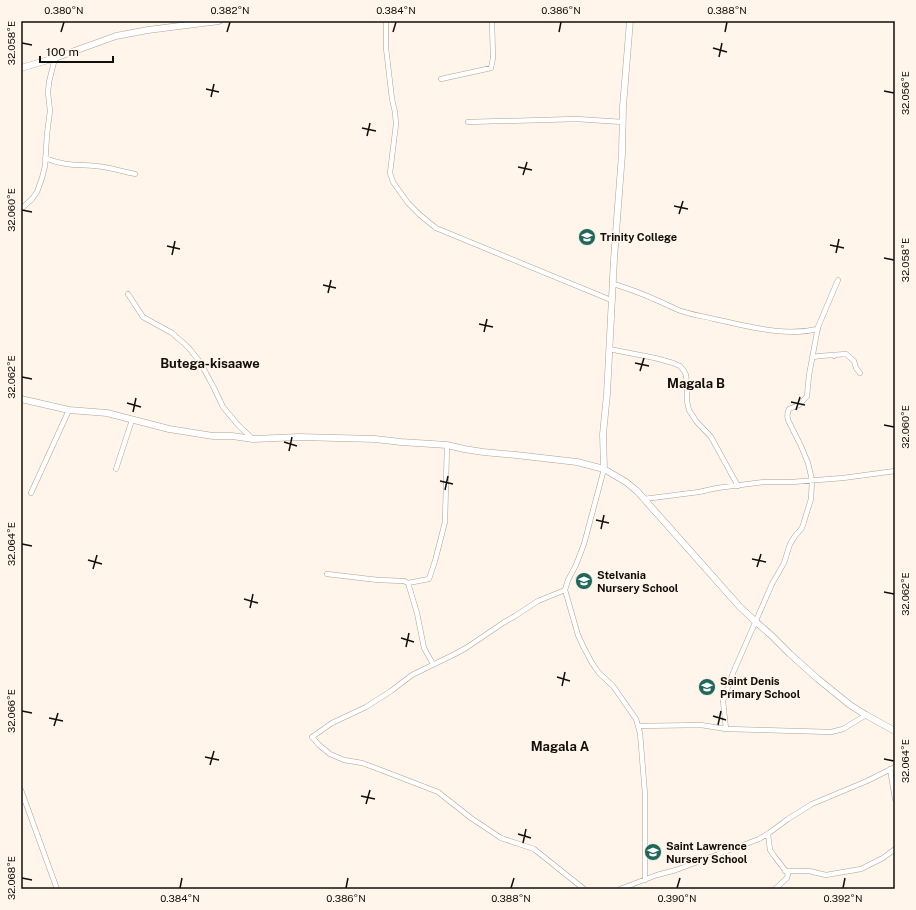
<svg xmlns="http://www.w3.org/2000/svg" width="916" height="910" font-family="'Public Sans',sans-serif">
<rect width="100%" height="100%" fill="#fff5ea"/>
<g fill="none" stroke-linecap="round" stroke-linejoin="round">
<g stroke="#aea295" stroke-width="5.5">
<path id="minor" d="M386 21V48L392 99 395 112 396 124 390 173 393 182 408 203 420 215 436 228 611 300
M441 79 491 68 493 58 492 21
M468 122 576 119 623 122
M45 158C66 167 83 164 104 167 115 169 125 172 135 174
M21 209 32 199 37 192 42 178 45 166 47 134 50 111 48 93 49 82 55 58
M613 284C635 290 655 299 676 309 686 314 703 316 714 319 748 326 783 337 818 329
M128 294 143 317 172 333 188 347 200 362 214 388 223 407 239 426 253 439
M609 349 655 358 673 363 680 366 684 371 686 375 687 383V401L689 410 696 421 711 437 738 486
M833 355 846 354 854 361 856 368 860 373
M812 357 820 356 833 355 834 356
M116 469 132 420
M604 469 584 544 576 565 568 580 565 590 578 635 583 646 592 663 599 673 613 686 636 719 640 733 645 794V880
M31 493 69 410
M644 499 699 492 717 488 764 482H792L843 478 895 471
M327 574 378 580 404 581 408 583 429 579 435 561 445 522 447 445
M408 583 417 613 424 648 433 664
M565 590 538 601 515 616 503 623 466 648 455 654 412 675 391 691 366 707 332 723 312 737 319 745 330 754 344 760 362 763 381 770 438 792 471 818 501 838 534 849 584 889
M638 726 701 725 726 729 831 732 843 729 866 715
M726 729 723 701 733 673 772 584 784 563 790 544 795 536 802 528 811 499 812 480 808 463 801 446 788 420C787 416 787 413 789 409L799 405 807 396 809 375 818 327 838 280
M890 769 895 799
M21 790 57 889
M768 834 770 850 775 857 788 874 787 878 775 889
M785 871H809L826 875 861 869 883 858 895 849
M620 889 657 875 676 870 708 858 759 839 769 833 788 819 812 804 867 781 895 767"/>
</g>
<g stroke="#aea295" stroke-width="7">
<path id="tertiary" d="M21 68 55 58 116 36 148 30 219 21
M21 399 69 410 107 413 169 429 213 436H232L253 439 299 437 375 439 401 442 447 445 464 449 483 452 516 455 577 462 604 469 626 482 637 491 740 607 756 622 771 635 790 654 818 679 850 705 866 715 895 731
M604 469 603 434 607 394 614 259 622 154 623 106 630 21"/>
</g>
<use href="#minor" stroke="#fff" stroke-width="4.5"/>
<use href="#tertiary" stroke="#fff" stroke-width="6"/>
</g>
<path fill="none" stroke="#120e0a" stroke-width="1.5" d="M61 32 64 22M227 32 230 22M393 32 396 22M559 32 561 22M725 32 727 22M22 43 32 45M713 48 727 52M719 57 722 43M206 89 219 92M884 91 894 93M211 97 214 84M362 128 376 131M367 136 370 123M518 167 532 170M523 175 527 162M674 206 688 209M22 210 32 212M679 214 683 201M830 245 844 248M167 246 180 249M836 253 839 239M172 255 175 241M884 258 894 260M323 285 336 288M328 293 331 280M479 324 493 327M484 332 487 319M635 363 649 366M640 371 644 358M22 377 32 379M791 402 805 405M127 403 141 407M796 410 800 397M133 412 136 398M884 425 894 427M284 442 297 446M289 451 292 437M440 481 453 484M445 490 448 476M596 520 609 523M601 529 604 515M22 544 32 546M752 559 766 562M88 560 102 564M757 567 761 554M93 569 97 555M884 592 894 594M244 599 258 603M250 608 253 594M401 638 414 642M406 647 409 633M557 677 570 681M562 686 565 672M22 711 32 713M713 716 726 720M49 718 63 721M718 725 721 711M54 726 58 713M205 757 219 760M884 759 894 761M210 765 214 751M361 796 375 799M366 804 370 790M518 834 531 838M523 843 526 829M22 878 32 880M180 888 182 878M346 888 348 878M511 888 514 878M677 888 680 878M843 888 845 878"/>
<defs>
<g id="school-disc" transform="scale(0.9)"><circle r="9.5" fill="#20675b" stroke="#fff5ea"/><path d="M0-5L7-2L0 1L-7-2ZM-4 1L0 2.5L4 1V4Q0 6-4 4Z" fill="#fff"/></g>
</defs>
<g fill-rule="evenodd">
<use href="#school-disc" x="587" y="237"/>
<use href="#school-disc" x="584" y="581"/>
<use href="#school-disc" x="707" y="687"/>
<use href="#school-disc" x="653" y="852"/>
</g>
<g text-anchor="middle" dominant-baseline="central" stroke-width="3.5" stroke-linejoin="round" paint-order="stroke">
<g font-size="11" font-weight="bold" fill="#120e0a" stroke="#fff5ea" text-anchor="start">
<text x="600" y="237">Trinity College</text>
<text x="597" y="575">Stelvania<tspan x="597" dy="13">Nursery School</tspan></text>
<text x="720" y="681">Saint Denis<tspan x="720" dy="13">Primary School</tspan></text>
<text x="666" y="846">Saint Lawrence<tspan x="666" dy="13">Nursery School</tspan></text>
</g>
<g font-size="13" font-weight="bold" fill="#120e0a" stroke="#fff5ea">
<text x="210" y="363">Butega-kisaawe</text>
<text x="696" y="383">Magala B</text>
<text x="560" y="746">Magala A</text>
</g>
</g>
<rect width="916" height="910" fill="none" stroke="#fff5ea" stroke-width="44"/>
<path d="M40 56v6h73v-6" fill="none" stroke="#120e0a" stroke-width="2"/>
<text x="46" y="56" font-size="12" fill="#120e0a" stroke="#fff5ea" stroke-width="3" paint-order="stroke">100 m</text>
<rect x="22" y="22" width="872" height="866" fill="none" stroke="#120e0a" stroke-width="1.5"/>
<g font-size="10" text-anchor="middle" fill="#120e0a">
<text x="64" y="14">0.380°N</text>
<text x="230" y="14">0.382°N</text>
<text x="396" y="14">0.384°N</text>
<text x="561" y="14">0.386°N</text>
<text x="727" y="14">0.388°N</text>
<text transform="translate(11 43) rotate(-90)" y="4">32.058°E</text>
<text transform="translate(905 93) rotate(-90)" y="4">32.056°E</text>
<text transform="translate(11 210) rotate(-90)" y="4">32.060°E</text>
<text transform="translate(905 260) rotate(-90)" y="4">32.058°E</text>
<text transform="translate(11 377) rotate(-90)" y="4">32.062°E</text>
<text transform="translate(905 427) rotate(-90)" y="4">32.060°E</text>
<text transform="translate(11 544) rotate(-90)" y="4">32.064°E</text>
<text transform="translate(905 594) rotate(-90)" y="4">32.062°E</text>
<text transform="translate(11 711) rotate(-90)" y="4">32.066°E</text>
<text transform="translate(905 761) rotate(-90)" y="4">32.064°E</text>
<text transform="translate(11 878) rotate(-90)" y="4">32.068°E</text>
<text x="180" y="902">0.384°N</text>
<text x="346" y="902">0.386°N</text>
<text x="511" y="902">0.388°N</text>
<text x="677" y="902">0.390°N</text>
<text x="843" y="902">0.392°N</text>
</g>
</svg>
